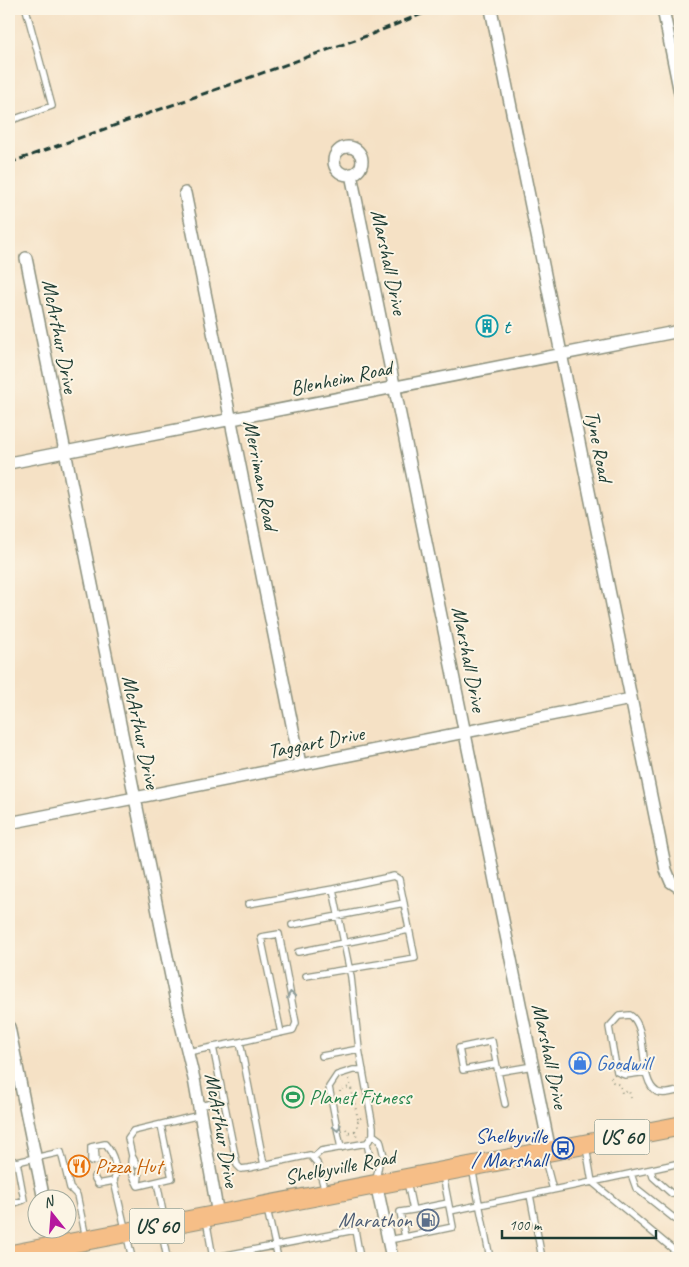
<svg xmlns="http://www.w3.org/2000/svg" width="689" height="1267" font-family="Caveat,sans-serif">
<rect width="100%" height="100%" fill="#fcf5e5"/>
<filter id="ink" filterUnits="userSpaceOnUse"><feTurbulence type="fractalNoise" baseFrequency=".02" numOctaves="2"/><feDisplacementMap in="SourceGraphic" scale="10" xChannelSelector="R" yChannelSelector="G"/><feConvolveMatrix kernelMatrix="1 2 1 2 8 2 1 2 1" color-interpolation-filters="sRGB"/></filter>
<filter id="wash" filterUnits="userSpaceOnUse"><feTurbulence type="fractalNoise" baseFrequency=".0096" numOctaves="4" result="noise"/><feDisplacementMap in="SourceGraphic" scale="20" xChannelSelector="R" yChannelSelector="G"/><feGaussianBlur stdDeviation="1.12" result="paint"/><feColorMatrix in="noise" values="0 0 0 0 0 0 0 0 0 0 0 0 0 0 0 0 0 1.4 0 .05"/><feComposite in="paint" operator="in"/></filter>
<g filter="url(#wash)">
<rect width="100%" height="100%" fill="#f5e1c5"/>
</g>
<g filter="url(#ink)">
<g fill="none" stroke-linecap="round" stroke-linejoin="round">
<g stroke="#8a8f7c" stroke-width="8">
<path id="lane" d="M9 121 52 106 26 9
M248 904 333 889
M292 925 404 903
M298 952 409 930
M306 976 415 958 399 879 394 876 333 889C339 918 345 947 351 977L359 1049 373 1127V1135L367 1143 321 1151 314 1157
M240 1042 293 1030 296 1023 279 934 261 937 281 1033
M213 1047 237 1165 241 1169 249 1168 310 1155 317 1163 325 1191
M187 1052 240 1042 264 1165
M322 1056 359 1049
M496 1064 463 1070 459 1048 492 1041 498 1072
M647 1072 625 1075 617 1072 609 1027 619 1016 630 1015C650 1028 637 1080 657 1092 663 1095 674 1092 680 1090
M505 1104 498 1072 533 1066
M199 1106 223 1101
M373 1135 380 1140 384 1156 379 1163 376 1181
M367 1143 370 1158 379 1163
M95 1146 96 1161
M341 1148 329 1087 337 1075 353 1070H363
M132 1156C129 1167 133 1177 138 1186L172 1178 161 1125
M544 1156 553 1190
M9 1159 17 1162
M91 1162V1147L105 1144C114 1154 118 1168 114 1181L98 1184 94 1177
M680 1163 592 1182 680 1255
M137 1165 132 1156 128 1138 133 1131 200 1115
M472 1168 490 1258
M651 1170 653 1177 672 1194 680 1192
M631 1174 636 1188 680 1223
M443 1175 450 1211 592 1182 586 1147
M114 1181 132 1258
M157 1182 165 1223
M407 1182 413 1210 448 1203
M138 1183 139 1176
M530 1195 542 1258
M9 1205 24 1200 17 1162 61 1152 70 1188 77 1195 86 1238
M267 1209 278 1258
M413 1210 400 1212 405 1237 453 1227 450 1211
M206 1219 213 1258
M161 1228 167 1258
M388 1240 405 1237
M67 1246 70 1258
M211 1258 355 1230 360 1258
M666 1258 680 1255"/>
</g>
<g stroke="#8a8f7c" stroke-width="14">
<path id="street" d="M491 9 666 870 671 882 680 888
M663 9 680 93
M334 161a14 14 0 1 1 28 0a14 14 0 1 1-28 0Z
M351 174 550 1151
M185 193 300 764
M26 258 179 1016 194 1079 218 1215
M9 463 680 331
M9 823 631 699
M9 1027 44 1200
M376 1183 392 1258
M50 1230 53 1246"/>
</g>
<g stroke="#8a8f7c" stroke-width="21">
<path id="primary" d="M9 1255 680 1126"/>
</g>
<path stroke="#8a8f7c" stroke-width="2" stroke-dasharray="1 4" stroke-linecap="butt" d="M611 1077 613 1082 620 1085 622 1093 629 1091 631 1098
M349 1079 358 1119
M340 1092V1089L350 1087
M346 1129 349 1134 348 1138
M355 1131 358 1125V1119L364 1117
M349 1132 355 1131 357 1137"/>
<use href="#lane" stroke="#fff" stroke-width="5.5"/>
<use href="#street" stroke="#fff" stroke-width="11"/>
<use href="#primary" stroke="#f6be87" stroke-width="19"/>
<path stroke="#1f3d34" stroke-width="3" stroke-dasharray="8 4" stroke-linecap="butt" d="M9 163 372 34 434 9"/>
</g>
<defs><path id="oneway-chevron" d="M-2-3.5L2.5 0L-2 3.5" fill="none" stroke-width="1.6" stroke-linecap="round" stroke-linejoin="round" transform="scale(1.25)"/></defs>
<g stroke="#8f9e9a">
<use href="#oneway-chevron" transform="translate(291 995) rotate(-101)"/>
<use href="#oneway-chevron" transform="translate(337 1128) rotate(77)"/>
</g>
</g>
<defs>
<g id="building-ring" transform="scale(1.125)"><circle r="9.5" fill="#fcf5e5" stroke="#0f9aa8" stroke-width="1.5"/><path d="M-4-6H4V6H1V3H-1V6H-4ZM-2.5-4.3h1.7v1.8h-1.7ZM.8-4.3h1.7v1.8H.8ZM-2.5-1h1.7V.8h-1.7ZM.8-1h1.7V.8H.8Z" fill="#0f9aa8"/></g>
<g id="shop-ring" transform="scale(1.125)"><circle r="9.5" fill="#fcf5e5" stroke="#3f7fe0" stroke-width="1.5"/><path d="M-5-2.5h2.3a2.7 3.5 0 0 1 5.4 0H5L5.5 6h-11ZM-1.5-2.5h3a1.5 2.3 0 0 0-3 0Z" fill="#3f7fe0"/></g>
<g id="stadium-ring" transform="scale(1.125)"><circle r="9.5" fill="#fcf5e5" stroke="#2e9e5b" stroke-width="1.5"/><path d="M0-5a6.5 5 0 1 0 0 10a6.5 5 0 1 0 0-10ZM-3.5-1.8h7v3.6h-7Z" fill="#2e9e5b"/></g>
<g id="bus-ring" transform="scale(1.125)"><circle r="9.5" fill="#fcf5e5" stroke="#1a4fb4" stroke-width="1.5"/><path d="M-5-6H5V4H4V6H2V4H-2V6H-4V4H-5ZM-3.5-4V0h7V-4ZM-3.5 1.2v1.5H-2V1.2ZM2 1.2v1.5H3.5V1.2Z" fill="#1a4fb4"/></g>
<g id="restaurant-ring" transform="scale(1.125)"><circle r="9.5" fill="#fcf5e5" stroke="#e8710a" stroke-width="1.5"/><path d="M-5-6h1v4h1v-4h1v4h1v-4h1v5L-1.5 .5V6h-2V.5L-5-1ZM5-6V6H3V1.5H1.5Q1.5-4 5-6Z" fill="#e8710a"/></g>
<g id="fuel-ring" transform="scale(1.125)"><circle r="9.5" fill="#fcf5e5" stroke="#5c6f8a" stroke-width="1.5"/><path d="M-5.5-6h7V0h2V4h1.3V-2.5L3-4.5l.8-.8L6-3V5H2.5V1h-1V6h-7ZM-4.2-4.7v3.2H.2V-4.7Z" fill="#5c6f8a"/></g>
</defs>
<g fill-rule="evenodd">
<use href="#building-ring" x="487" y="326"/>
<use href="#shop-ring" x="580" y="1063"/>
<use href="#stadium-ring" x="293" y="1097"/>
<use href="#bus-ring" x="563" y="1148"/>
<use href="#restaurant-ring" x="79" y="1166"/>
<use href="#fuel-ring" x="428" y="1220"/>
</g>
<g text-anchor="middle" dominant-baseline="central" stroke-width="4" stroke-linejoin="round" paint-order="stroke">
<g fill="#fcf5e5" stroke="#617469" stroke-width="1">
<rect x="594.5" y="1119.5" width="55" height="35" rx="4"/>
<rect x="129.5" y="1208.5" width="55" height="35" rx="4"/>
</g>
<g font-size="20" font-weight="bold" fill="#1f3d34">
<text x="622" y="1137">US 60</text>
<text x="157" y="1226">US 60</text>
</g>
<g font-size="21" fill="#1f3d34" stroke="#fcf5e5">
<text transform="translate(389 262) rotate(78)">Marshall Drive</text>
<text transform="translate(60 336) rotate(79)">McArthur Drive</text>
<text transform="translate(341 378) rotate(-12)">Blenheim Road</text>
<text transform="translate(599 446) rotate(79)">Tyne Road</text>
<text transform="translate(261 475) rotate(79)">Merriman Road</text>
<text transform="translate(469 659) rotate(79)">Marshall Drive</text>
<text transform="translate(141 732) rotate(78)">McArthur Drive</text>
<text transform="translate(316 742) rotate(-11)">Taggart Drive</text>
<text transform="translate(550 1056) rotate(78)">Marshall Drive</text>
<text transform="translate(222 1130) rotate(80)">McArthur Drive</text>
<text transform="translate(340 1167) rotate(-11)">Shelbyville Road</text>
</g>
<g font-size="21" fill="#0d838f" stroke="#fcf5e5" text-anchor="start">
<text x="503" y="326">t</text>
</g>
<g font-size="21" fill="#366cbe" stroke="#fcf5e5" text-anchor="start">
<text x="596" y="1063">Goodwill</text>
</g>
<g font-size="21" fill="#27864d" stroke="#fcf5e5" text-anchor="start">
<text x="309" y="1097">Planet Fitness</text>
</g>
<g font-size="21" fill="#164399" stroke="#fcf5e5" text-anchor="end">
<text x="547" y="1136">Shelbyville<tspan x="547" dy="24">/ Marshall</tspan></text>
</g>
<g font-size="21" fill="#c56008" stroke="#fcf5e5" text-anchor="start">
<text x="95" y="1166">Pizza Hut</text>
</g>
<g font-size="21" fill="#4e5e75" stroke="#fcf5e5" text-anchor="end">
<text x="412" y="1220">Marathon</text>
</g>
</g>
<rect width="689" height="1267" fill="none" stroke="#fcf5e5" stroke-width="30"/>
<g transform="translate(52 1214) rotate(343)"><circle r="24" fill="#fcf5e5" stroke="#a4ab9e"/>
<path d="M0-4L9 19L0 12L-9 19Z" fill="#b5179e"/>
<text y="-8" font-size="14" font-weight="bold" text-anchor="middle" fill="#1f3d34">N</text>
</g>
<path d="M502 1230v8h154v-8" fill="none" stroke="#1f3d34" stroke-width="2.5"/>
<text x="509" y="1230" font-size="15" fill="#1f3d34" stroke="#fcf5e5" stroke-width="4" paint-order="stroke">100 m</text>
</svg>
